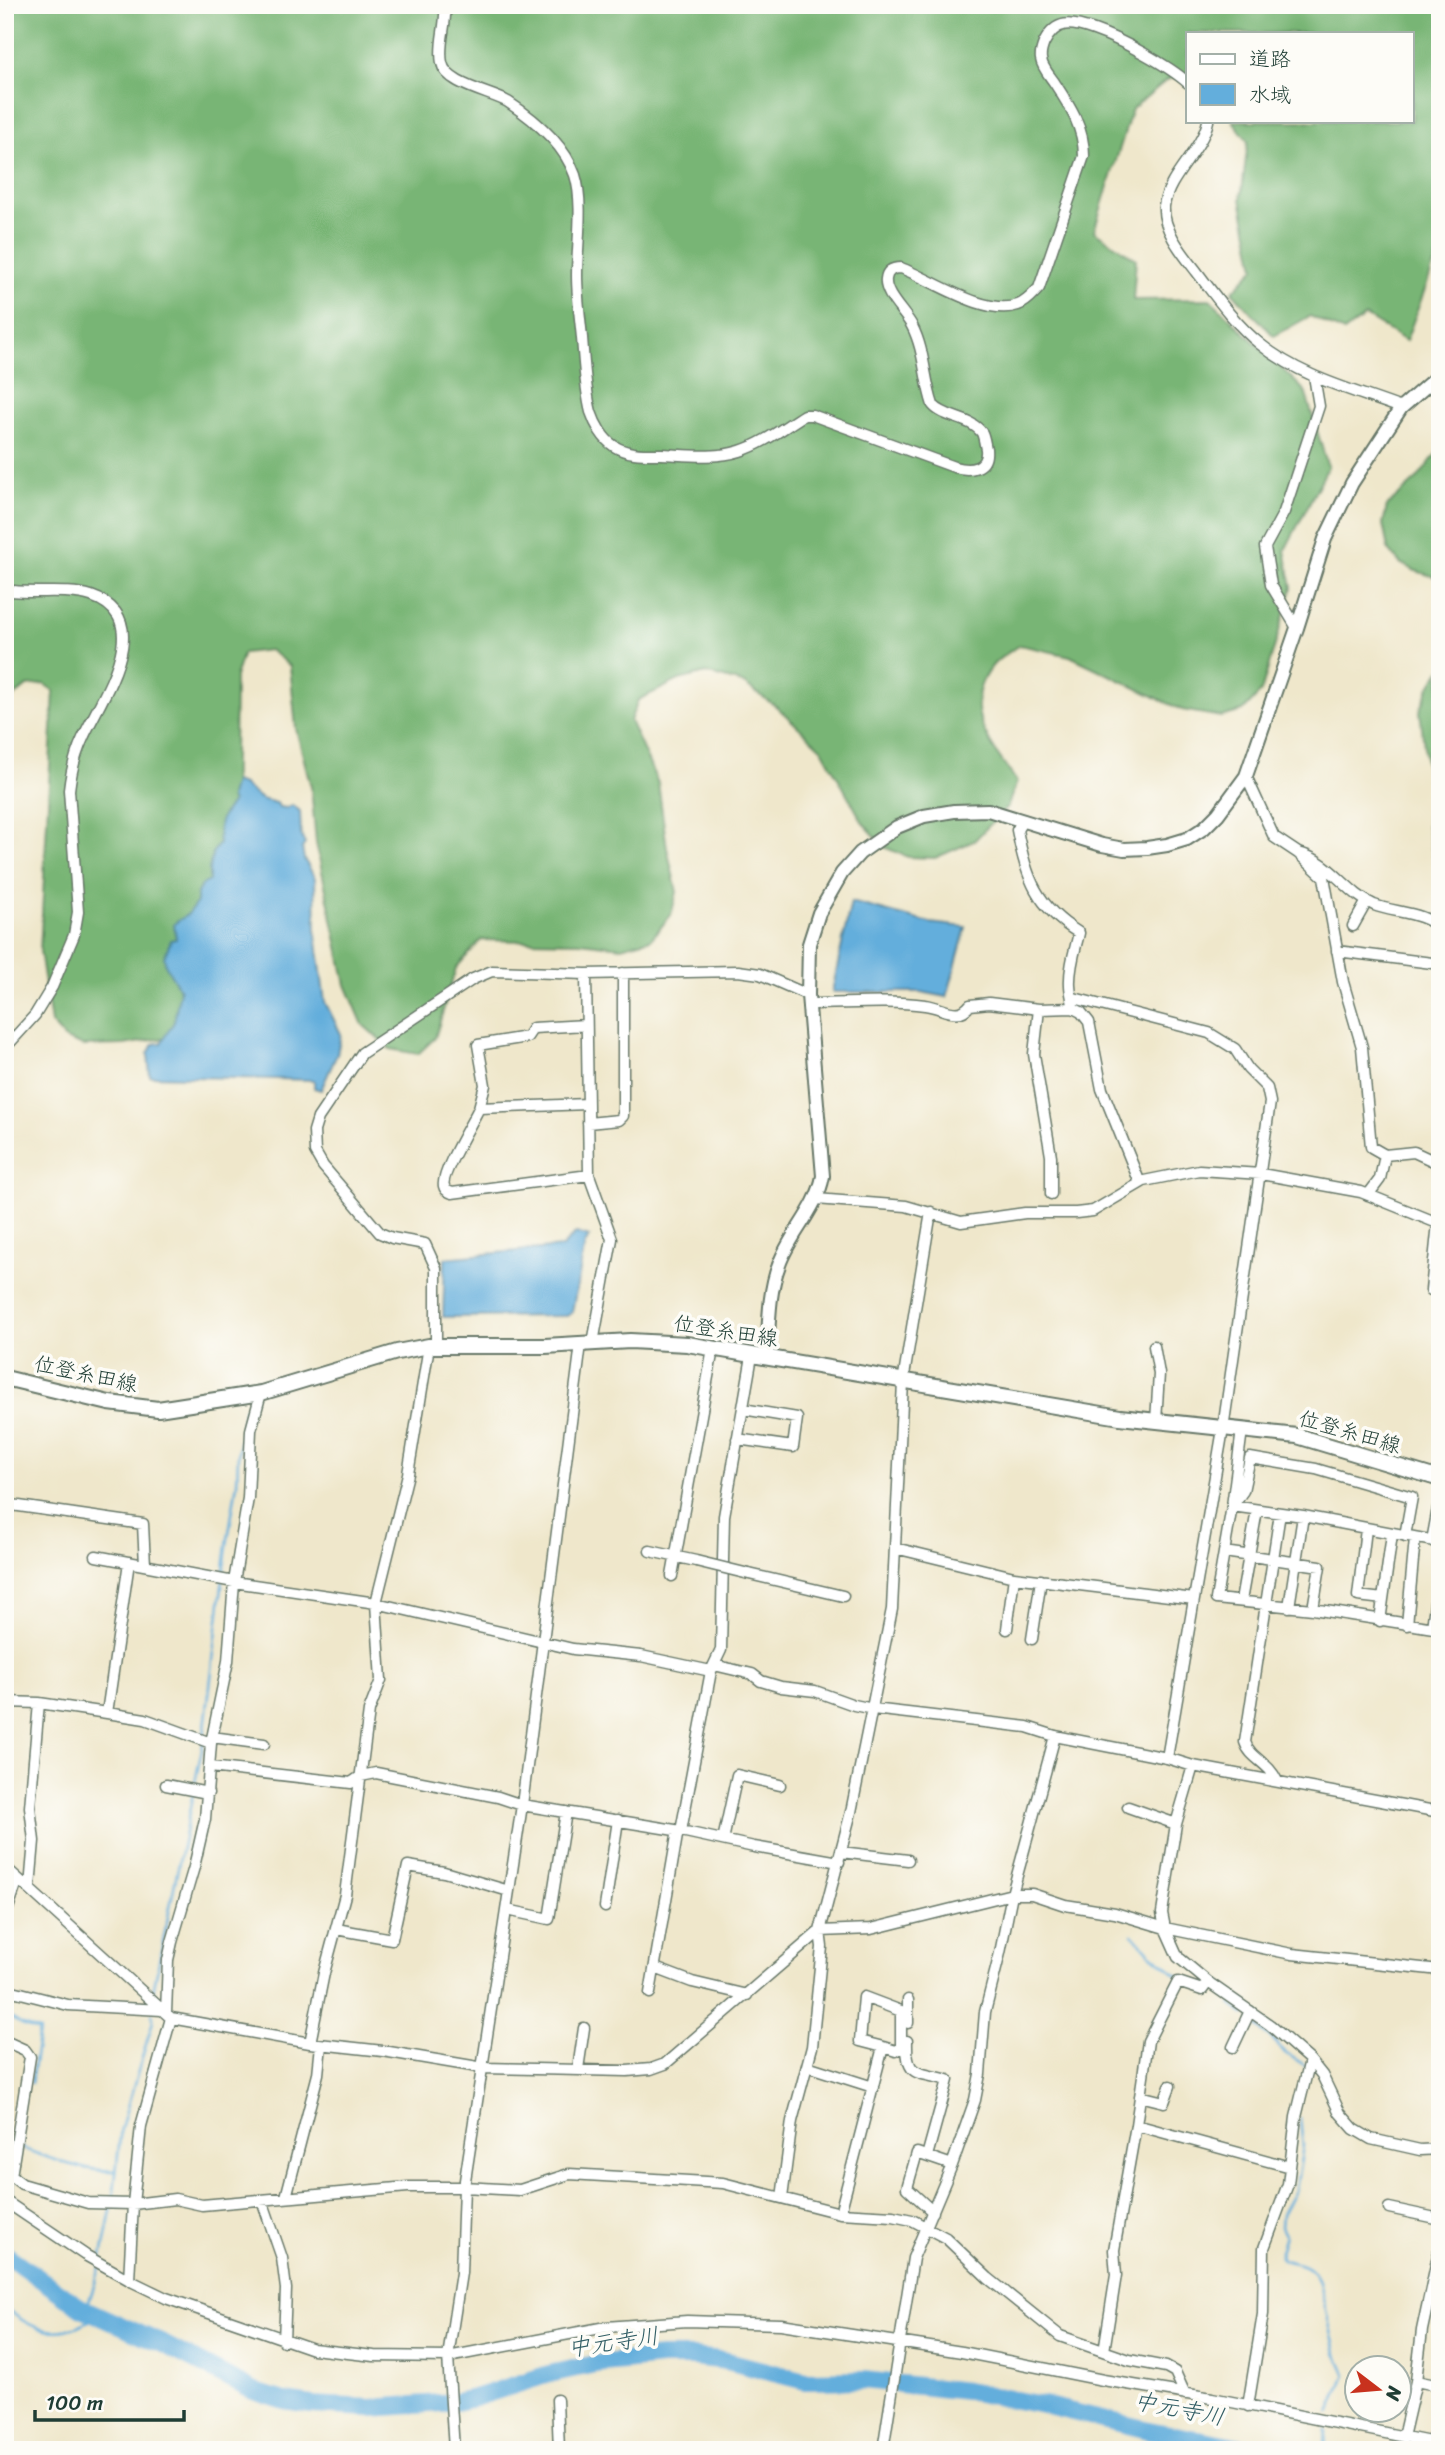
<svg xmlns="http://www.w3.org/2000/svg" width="1445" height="2455" font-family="Sriracha,'Klee One',sans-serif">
<rect width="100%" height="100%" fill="#fdfcf7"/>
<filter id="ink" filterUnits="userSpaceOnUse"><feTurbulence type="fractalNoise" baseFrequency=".0143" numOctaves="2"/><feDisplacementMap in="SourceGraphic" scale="14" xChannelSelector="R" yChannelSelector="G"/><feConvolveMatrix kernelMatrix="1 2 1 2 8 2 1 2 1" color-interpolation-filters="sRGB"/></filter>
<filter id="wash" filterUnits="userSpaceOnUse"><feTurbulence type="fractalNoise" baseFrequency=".00686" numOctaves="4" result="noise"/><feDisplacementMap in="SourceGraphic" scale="28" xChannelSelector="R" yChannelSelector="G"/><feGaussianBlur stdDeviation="1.57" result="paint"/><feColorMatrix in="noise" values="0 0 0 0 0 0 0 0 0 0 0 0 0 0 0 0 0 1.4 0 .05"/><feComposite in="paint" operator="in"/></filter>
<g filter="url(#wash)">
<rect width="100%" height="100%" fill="#efe7cb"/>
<path fill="#78b575" stroke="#4c7954" stroke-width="2" d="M5 5H1440V248L1406 341 1365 316 1344 332 1310 316 1274 336 1232 292 1255 268 1241 199 1248 141 1233 121H1412V33H1188V76L1168 79 1132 109 1094 231 1136 259 1133 300 1210 299 1305 391 1328 467 1285 550 1292 588 1261 692 1243 711 1221 717 1182 710 1070 656 1020 645C1011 651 1000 657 993 665 957 707 992 746 1017 782L1007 807 974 841 935 858 908 857 886 848 863 823 822 749 777 707 742 683 706 673 679 680 638 700 630 721 658 783 667 848 677 892 671 915 651 939 621 947 580 942 481 940 456 968 435 1038 418 1054 390 1049 363 1025 346 985 316 843 311 787 296 729 290 666 270 650 243 653 235 677 233 847 169 1037 124 1045 83 1046 65 1039 51 1023 40 951 54 691 44 684 27 686 5 704Z
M1440 449V578H1438L1413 570 1400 563 1388 549 1383 524 1387 506 1417 479Z
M1440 670V890L1427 825 1429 792 1420 711 1429 688Z"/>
<path fill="#63aedc" stroke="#417688" stroke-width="2" d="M234 782 243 785 261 799 277 803 279 807 287 808 292 805 300 811 301 834 305 844 302 848 304 859 315 878 316 934 325 1002 341 1034 337 1054 321 1090 314 1088V1080L150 1076 148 1054 153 1044 161 1043 174 1022 180 990 166 966 164 957 171 940 176 939 174 924 188 914 197 902V893L201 886 209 881V870L213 852 219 844C217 827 219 816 232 803L230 797Z
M851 902 930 923 966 927 947 997 921 992H832Z
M576 1233 590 1237 585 1244 572 1312 567 1316 443 1317 445 1258 562 1247Z"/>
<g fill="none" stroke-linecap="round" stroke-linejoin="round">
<path stroke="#63aedc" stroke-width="2.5" d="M194 1787 203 1744 227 1545 237 1483 238 1455 244 1409
M1133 1934 1150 1953 1182 1979
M152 1996 193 1793
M1231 2004 1245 2015
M9 2017 22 2025 39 2031 31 2083
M1250 2019 1287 2054 1306 2066
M1300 2119 1303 2146 1299 2170 1296 2189 1282 2214 1281 2227 1285 2235 1279 2255 1282 2260C1300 2264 1311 2264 1319 2282L1336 2352 1346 2374 1330 2413
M5 2140 13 2144
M19 2147C51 2159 81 2171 116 2171
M10 2200 13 2182
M113 2200 121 2128 153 2021 152 2013
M5 2227 9 2206
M101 2261 112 2206
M5 2308C28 2326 49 2338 78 2326 86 2322 93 2320 99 2315
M86 2310 100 2268
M1325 2450 1326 2430"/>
<path stroke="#63aedc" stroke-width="18" d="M5 2254 80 2307 165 2345 253 2391 284 2401 312 2405 371 2408 455 2402 474 2398 549 2374 595 2364 661 2357H694L727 2361 805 2381 863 2380 966 2391 1043 2405 1153 2431 1259 2450"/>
</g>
</g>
<g filter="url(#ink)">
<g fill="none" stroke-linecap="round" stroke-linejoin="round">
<g stroke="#687869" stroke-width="13">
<path id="minor" d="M445 5C447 24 438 44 442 63 446 85 491 92 508 102 534 119 564 144 575 175 584 203 577 245 577 275 577 296 580 317 582 338 584 362 585 388 591 412 595 424 603 439 614 446 628 455 645 454 661 454 686 455 715 459 740 451 763 444 783 428 804 415H812L954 467C969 471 988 470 986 449 985 445 984 437 982 433 971 417 945 419 933 405 924 379 925 351 912 326 905 312 884 295 886 279 887 270 893 268 901 268 931 279 985 317 1018 305 1027 302 1033 294 1039 288L1084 156C1084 127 1069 105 1054 82 1049 75 1042 67 1041 59 1040 53 1042 48 1044 43 1056 19 1071 22 1094 30 1120 39 1168 65 1188 83
M1208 121C1202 151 1168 176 1164 206 1162 229 1183 254 1197 272 1216 297 1235 324 1260 344 1300 377 1353 390 1401 408
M5 590C32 595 66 588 91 596 159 619 100 699 83 738 75 755 71 772 69 790L78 912 74 935 52 987 35 1015 5 1048
M1297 628 1271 585 1265 547 1284 512 1319 406 1314 376
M1246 776 1274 837 1298 853 1324 877 1343 982 1362 1047 1371 1147 1385 1155 1414 1152 1440 1164
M1302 854C1331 863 1347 893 1374 905 1394 913 1426 912 1440 929
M1353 926 1367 901
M1337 951 1440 964
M1074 998 1209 1033 1235 1049 1248 1069 1267 1088 1270 1102 1223 1429 1167 1758
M809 1004C847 1004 888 1000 925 1005 943 1007 958 1021 970 1005L989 1003 1039 1009 1073 1008C1073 999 1070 993 1070 985 1069 968 1075 950 1079 933 1037 907 1026 878 1017 830L1023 820
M1073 1008 1081 1012 1089 1022 1102 1089 1140 1183
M1039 1009 1034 1054 1051 1156V1194
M588 1104 479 1108C473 1121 440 1175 444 1186 445 1191 448 1191 452 1193L589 1175
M479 1108 485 1085 478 1045 527 1037 533 1028 586 1025
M588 1123 619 1120 623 1116V973
M1368 1195 1380 1179 1385 1155
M816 1199 906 1206 961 1222 1025 1213H1076L1093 1211 1144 1181 1199 1170 1261 1174 1361 1192 1440 1224
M1431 1290 1438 1223
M593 1343 612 1239 589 1175 586 974 738 971 760 974 808 995
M436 1346V1268L425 1244 392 1238 380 1233 323 1166 315 1152 314 1131 318 1118 362 1053 473 979 492 971 586 974
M1154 1346 1159 1374 1156 1421
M1242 1430 1232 1506 1303 1516 1440 1542
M737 1439 793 1447 797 1418 743 1409
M5 1504 143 1524 145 1565
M1366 1529 1358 1596 1383 1599
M1405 1536 1412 1497 1316 1469 1250 1458 1243 1491 1232 1506 1216 1599 1313 1609 1440 1629
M1432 1541 1439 1503
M895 1548 1014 1577 1007 1629
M650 1551 696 1561
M1224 1552 1320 1566 1313 1609
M96 1556 234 1582 376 1603 573 1649 641 1656 711 1671
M129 1562 107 1713 145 1719 211 1743
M749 1574 843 1596
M672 1576 713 1349
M1014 1577 1194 1599
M1241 1601 1257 1510
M1289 1607 1303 1516
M1380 1621 1392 1534
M1407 1625 1415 1538
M1432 1628 1440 1564
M1032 1639 1041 1580
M714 1665 752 1674 761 1681 781 1687 815 1691 854 1705 873 1709 1027 1727 1055 1736 1167 1758 1193 1766 1440 1812
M5 1702 39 1703 107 1713
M212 1737 264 1744
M1193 1766 1176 1824 1162 1913 1165 1928 1178 1957 1208 1982 1270 2025 1310 2060 1322 2075 1340 2113 1354 2129 1371 2139 1420 2150 1440 2149
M210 1767 351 1783 361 1776 376 1773 498 1797 522 1805 681 1831 754 1847 839 1862
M1277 1781C1269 1762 1250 1759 1245 1742L1280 1513
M166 1785 208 1793
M1128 1807 1176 1824
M681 1831 711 1671 721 1650 724 1516 752 1356
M723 1840 737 1775 780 1785
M841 1852 908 1860
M5 1867 171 2018 310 2043 383 2051 484 2068 627 2071 651 2069 665 2064 820 1931 871 1929 1012 1894H1032L1065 1905 1115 1913 1165 1928 1292 1954 1440 1970
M30 1887 34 1841 30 1807 39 1703
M605 1907 618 1820
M507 1910 549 1919 566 1812
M5 1917 18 1879
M336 1929 392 1939 408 1866 444 1872 509 1891
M655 1968 692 1982 747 1995
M1208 1982 1202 1990 1178 1982 1148 2041 1136 2125 1290 2167
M5 1989 68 2005 162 2010
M650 1993 678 1830
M166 2013 168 1960 172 1942 194 1867 205 1819 211 1743 228 1661 234 1582 248 1498 251 1430 261 1393
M5 2014 10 1989
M908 2023V2000
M5 2041 25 2050 30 2057 11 2176
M907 2041C906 2078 916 2071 948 2080L927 2156
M310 2043 324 1973 345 1895 369 1711 381 1680 376 1603 408 1474 429 1346
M1233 2047 1250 2011
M807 2066 873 2087
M578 2069 584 2028
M1140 2096 1164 2102 1170 2086
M5 2171 22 2184 88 2203 133 2204 175 2199 202 2205 408 2187H464L520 2190 569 2174 723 2183 840 2213 893 2216 912 2220 946 2238 988 2278 1060 2336 1129 2360 1166 2367 1175 2372 1185 2394
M286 2197 318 2074 321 2045
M782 2198 792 2121 812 2047 822 1947 820 1931 851 1812 892 1609 903 1382 931 1212
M262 2200 282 2258 286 2289 284 2341
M5 2201 85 2255 133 2282 166 2298 313 2349 374 2356 448 2357 606 2327 687 2321 781 2324 962 2352 1103 2380 1212 2398 1440 2444
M1389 2208 1440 2219
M933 2212 907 2188 917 2153 952 2165
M840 2213 883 2047 860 2041 864 1997 901 2011V2048L896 2051 883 2047
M129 2280 133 2204 141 2126 171 2018
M1104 2351 1116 2275 1114 2250 1136 2125
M1416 2381 1440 2386
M557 2400 559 2450
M1248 2406 1263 2314 1264 2248 1288 2184 1296 2117 1310 2060
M1403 2437 1416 2381 1422 2330 1440 2246
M1432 2442 1440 2416
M454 2450 448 2357 461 2273 464 2187 522 1805 581 1344
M883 2450 913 2258 952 2165 975 2100 980 2074 985 2012 1000 1953 1012 1894 1055 1736"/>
</g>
<g stroke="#687869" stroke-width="16">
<path id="tertiary" d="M767 1358C769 1328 768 1293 779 1265 790 1233 817 1210 823 1176L808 995 809 944 819 913 842 873 860 853 897 827 924 816 954 811 988 810 1102 845 1124 849 1147 848 1167 845 1187 839 1204 828 1218 814 1246 776 1297 628 1325 539 1352 483 1401 408 1440 374"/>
</g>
<g stroke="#687869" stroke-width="18">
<path id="secondary" d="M5 1378 109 1403 158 1409 261 1393 397 1352 429 1346H545L630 1341 687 1344 1120 1417 1297 1436 1440 1479"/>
</g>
<use href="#minor" stroke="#fff" stroke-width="10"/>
<use href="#tertiary" stroke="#fff" stroke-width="12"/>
<use href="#secondary" stroke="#fff" stroke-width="14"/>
<g stroke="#687869" stroke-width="13" stroke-linecap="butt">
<path id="minor-bridge" d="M696 1561 749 1574"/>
</g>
<use href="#minor-bridge" stroke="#fff" stroke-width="10"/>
</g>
</g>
<g text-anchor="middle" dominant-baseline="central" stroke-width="7" stroke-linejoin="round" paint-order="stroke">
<g font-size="21" fill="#1f3d34" stroke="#fdfcf7">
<text transform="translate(726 1331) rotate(9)">位登糸田線</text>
<text transform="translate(86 1374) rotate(12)">位登糸田線</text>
<text transform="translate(1350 1432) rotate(16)">位登糸田線</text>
</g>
<g font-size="23" font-style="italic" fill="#335f66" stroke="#fdfcf7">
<text transform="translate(613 2342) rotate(-8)">中元寺川</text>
<text transform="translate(1179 2409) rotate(11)">中元寺川</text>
</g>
</g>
<rect width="1445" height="2455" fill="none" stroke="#fdfcf7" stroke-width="28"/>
<rect x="1186" y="32" width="228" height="91" fill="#fdfcf7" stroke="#a4b0a9" stroke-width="2"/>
<rect x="1200" y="54" width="35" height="10" fill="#ffffff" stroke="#a4b0a9" stroke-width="2"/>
<text x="1249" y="66" font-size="21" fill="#1f3d34">道路</text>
<rect x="1200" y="84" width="35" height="21" fill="#63aedc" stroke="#a4b0a9" stroke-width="2"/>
<text x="1249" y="102" font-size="21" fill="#1f3d34">水域</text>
<g transform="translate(1378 2389) rotate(106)"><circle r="33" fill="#fdfcf7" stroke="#a4b0a9" stroke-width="2"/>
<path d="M0-5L12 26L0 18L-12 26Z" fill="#c8321e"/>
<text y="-10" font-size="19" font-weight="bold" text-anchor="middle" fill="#1f3d34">N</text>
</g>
<path d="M35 2410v10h149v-10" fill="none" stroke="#1f3d34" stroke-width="3.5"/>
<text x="46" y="2410" font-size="21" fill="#1f3d34" stroke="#fdfcf7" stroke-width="5" paint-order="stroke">100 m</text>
</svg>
